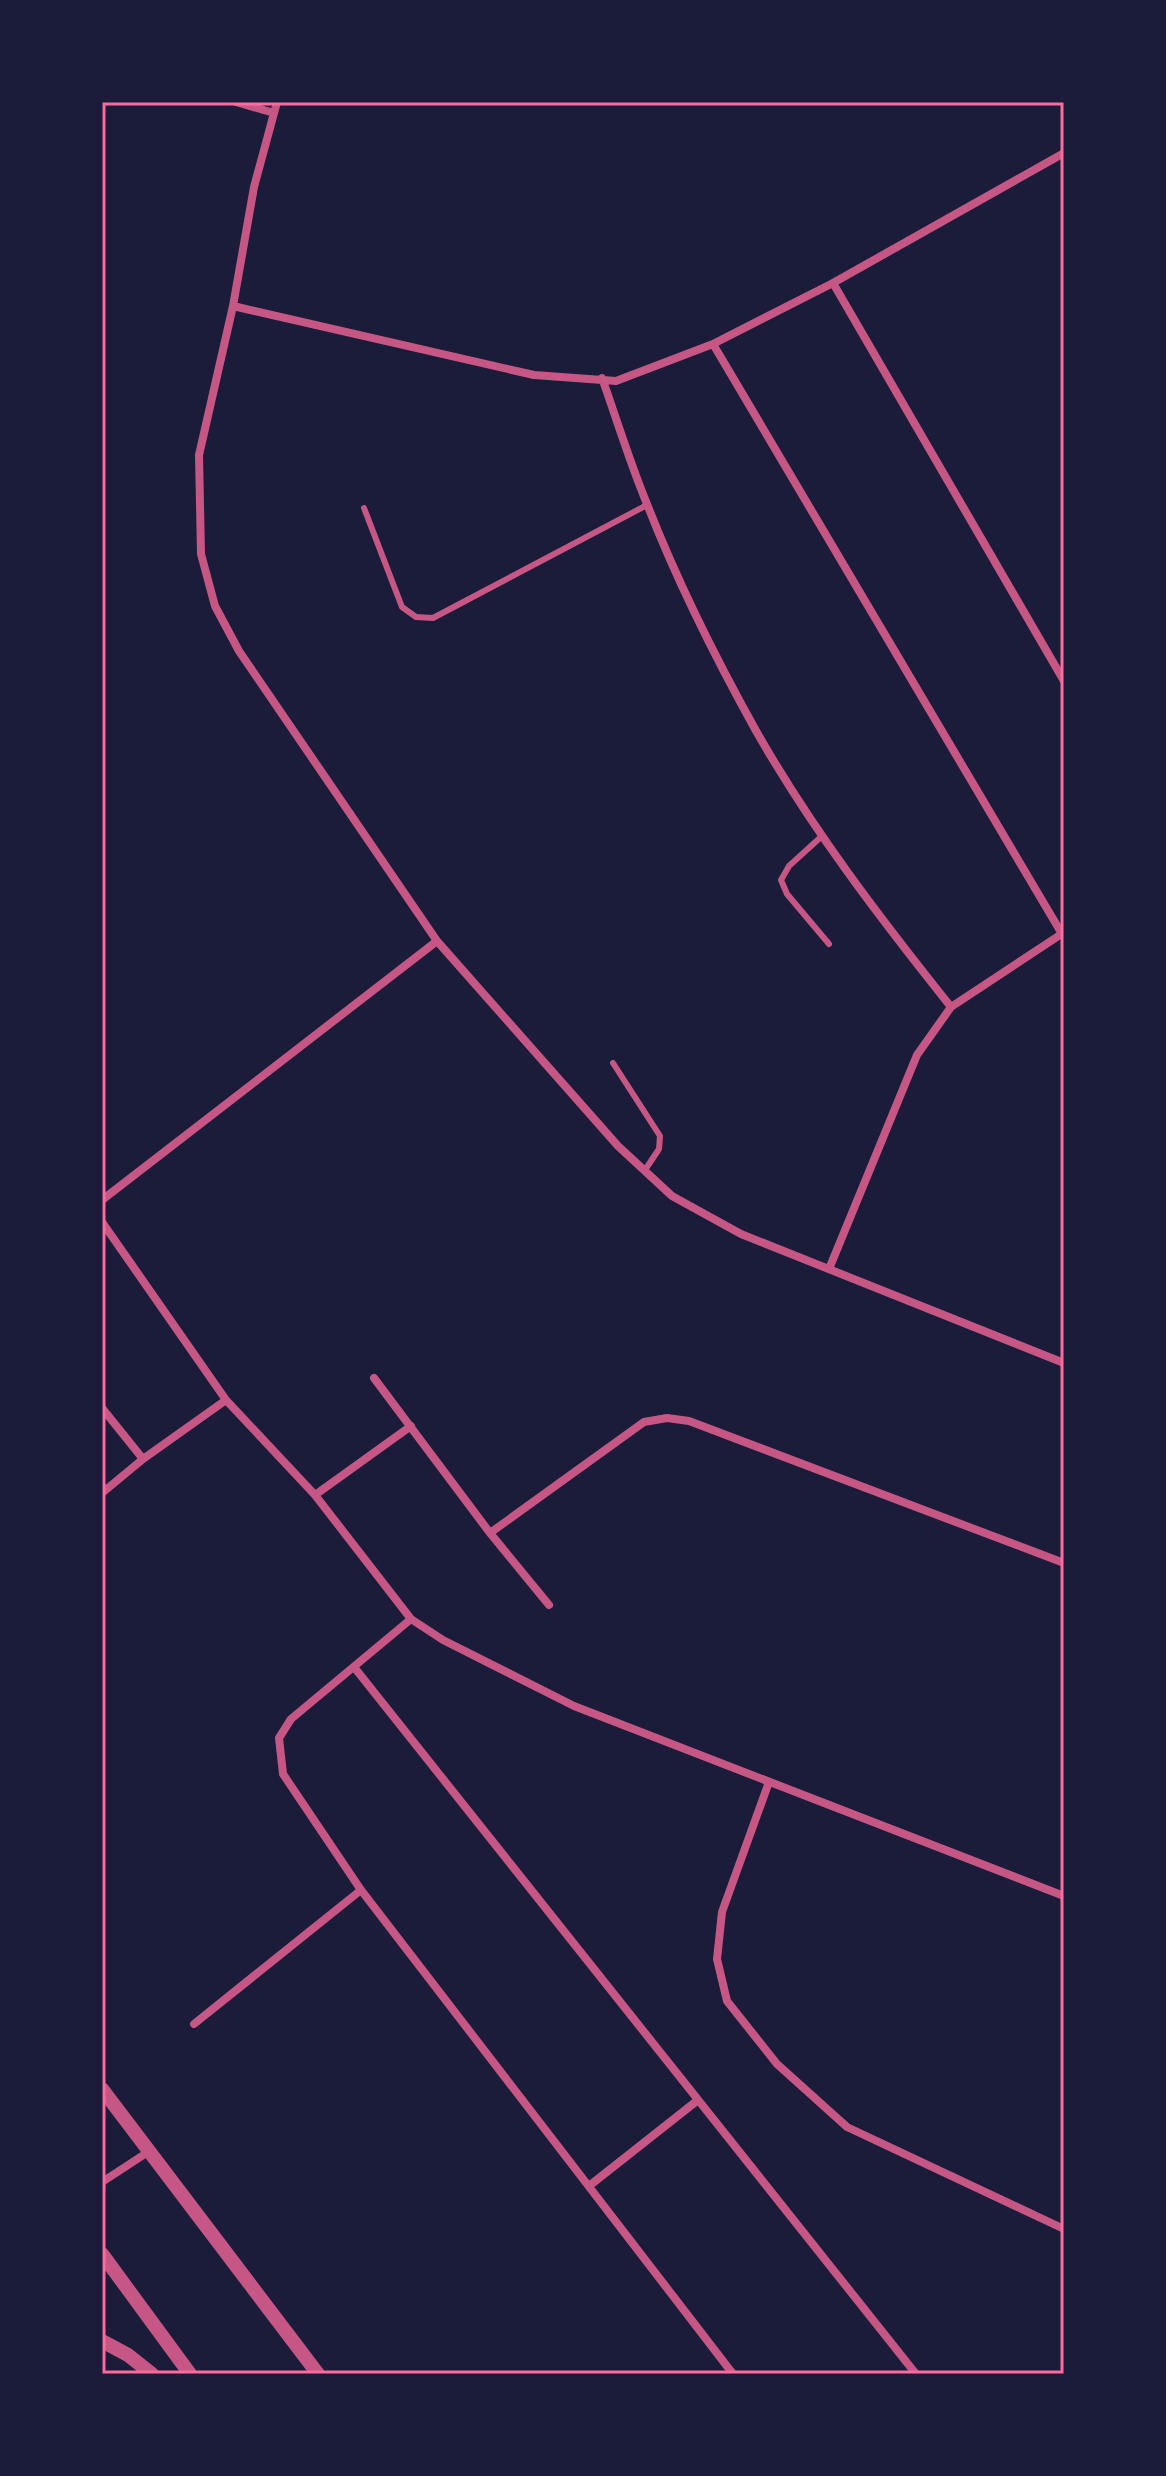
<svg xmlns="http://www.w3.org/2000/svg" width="1166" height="2476" font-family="'PT Sans Narrow',sans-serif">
<rect width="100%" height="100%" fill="#1b1b3a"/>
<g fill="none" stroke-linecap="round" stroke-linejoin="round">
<path stroke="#c65784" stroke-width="6" d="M364 508 402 607 416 617 433 618 647 505
M822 836 789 866 781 880 787 894 829 944
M613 1063 660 1136 659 1149 645 1170"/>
<path stroke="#c65784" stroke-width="8" d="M236 102 274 113
M277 102 254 187 233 306 199 455 201 554 215 606 239 651 437 941 618 1146 672 1196 741 1234 1064 1363
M833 283 1064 681
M233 306 534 375 616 381 713 344 833 283 1064 153
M713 344 1062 934
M602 378C617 420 630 463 647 504 677 581 715 657 755 729 811 828 880 918 951 1007
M102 1200 437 941
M102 1222 226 1400 315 1495 411 1619 443 1640 574 1706 1064 1896
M829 1269 917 1055 951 1007 1063 933
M374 1378 490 1533 549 1605
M102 1408 143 1459
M102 1493 143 1459 226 1400
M315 1495 411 1426
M490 1533 644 1422 667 1418 689 1421 1064 1563
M411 1619 291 1719 279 1738 283 1774 361 1890 733 2374
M354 1667 916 2374
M769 1782 722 1912 717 1959 727 2001 777 2064 847 2127 1064 2229
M194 2024 361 1890
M102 2182 148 2152
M589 2186 698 2100"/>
<path stroke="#c65784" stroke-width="14" d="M102 2089 318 2374
M102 2254 190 2374
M102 2341 128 2355 152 2374"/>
</g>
<rect width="1166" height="2476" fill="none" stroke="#1b1b3a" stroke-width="208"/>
<rect x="104" y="104" width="958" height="2268" fill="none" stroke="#ff6b9d" stroke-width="3"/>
</svg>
